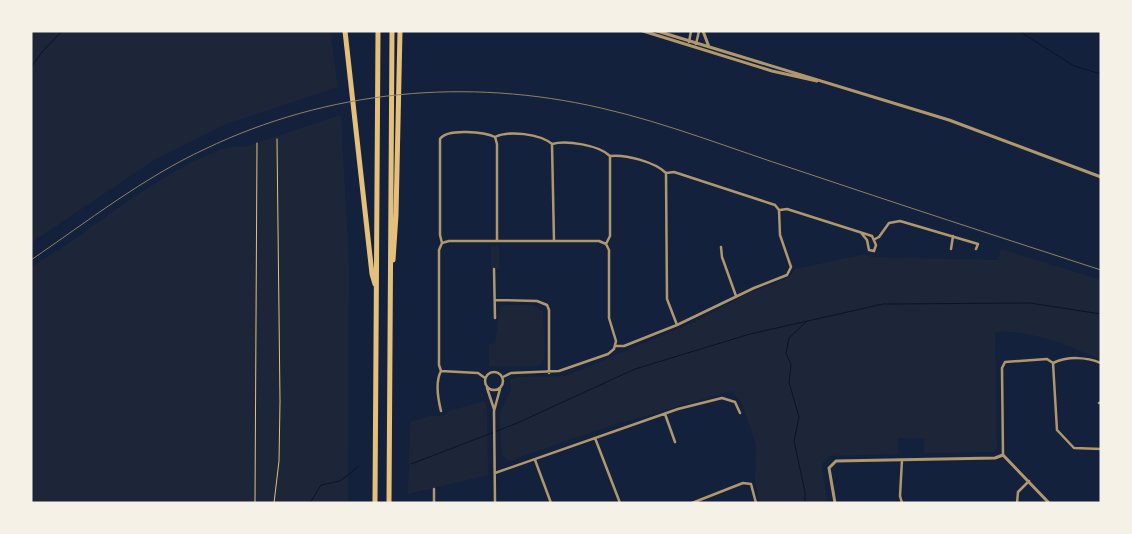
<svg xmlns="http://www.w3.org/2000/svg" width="1132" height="534" font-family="Mulish,sans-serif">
<rect width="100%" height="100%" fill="#14213d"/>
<path fill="#1d2539" d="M31 31H330L338 87 226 124 154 160 31 243Z
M341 115 349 263 348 503H31V267C50 255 69 244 86 231 116 210 209 140 244 147Z
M491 246H499V269H491Z
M1001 249 1101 280V360C1068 345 1032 330 995 332L997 447 994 452 924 453V438H898V454L830 456 822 464 827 503H760L755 481 756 444 741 402 732 391 610 426 509 461 502 455 499 415 511 389 510 380 517 377 566 376 696 321 747 294 783 280 792 274 795 269 866 254 871 257 998 260Z
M505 305H533L543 311 545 358 539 366H489V344L495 343 500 307Z
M484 401 487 409 488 475 408 494 410 422 430 416H443L449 411Z"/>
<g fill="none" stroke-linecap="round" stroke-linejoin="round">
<path stroke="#0b132b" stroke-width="1" d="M1019 31 1074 66 1101 74
M31 67 43 51 62 31
M411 464 515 424 635 369 750 334 883 304 1030 303 1101 314
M310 503 321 485 340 481 358 467
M805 503V492L794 441 799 417 789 382 791 365 786 353 789 338 806 322"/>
<path stroke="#e5c07b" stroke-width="1" d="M255 503 257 143
M274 503 279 461 280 402 277 139"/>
<path stroke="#b1986c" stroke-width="2.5" d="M689 42 691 31
M696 44 699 31
M495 137C509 130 540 134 552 144L554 241
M552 144C566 140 599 145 610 156V236L606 244
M610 156C625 154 655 162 666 173L667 299 677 325
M780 210 787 209 872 236 876 245 874 251 869 250 867 240 862 234
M875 239 879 237 889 223 900 221 978 244 976 249
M442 243 440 235V139C447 128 485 132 495 137L497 144V241
M721 247 722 257 736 296
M951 249 953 236
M494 269 495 318
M495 300 537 301 547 305 549 310V373
M616 346H624L677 325 754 288 787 275 791 267 780 235 779 210 775 205 674 172 666 173
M1053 363 1057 430 1074 448 1101 449
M485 381a9 9 0 1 1 18 0a9 9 0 1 1-18 0Z
M485 378 478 373 441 371 439 365V250L442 243 449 241H599L606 244 609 250V318L616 341 614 349 608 354 559 371 511 373 503 377
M487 388 494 409
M1099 403 1101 402
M441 411C438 399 435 382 441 371
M665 414 675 442
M595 438 620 503
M1003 455 1002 368 1005 362 1047 359 1053 363C1068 356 1086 357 1101 363
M535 460 551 503
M902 460 900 496 902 503
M495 473 678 409 722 398 735 402 740 413
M434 503V489
M495 503 494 411 500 389
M692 503 743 483 751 484 756 503
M1017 503 1018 492 1029 481"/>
<path stroke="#b1986c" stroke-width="3" d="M643 31 772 71 817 81
M657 31 949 120 1101 177
M703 31 709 47
M835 503 829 468 836 461 995 458 1003 455 1049 503"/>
<path stroke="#e5c07b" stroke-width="5" d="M345 31 372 274 375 284
M393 260 396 215 400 31
M375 503 378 31
M389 503 392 31"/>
<path stroke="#918062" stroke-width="1" d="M31 260C88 221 143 178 205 149 328 90 467 77 601 108 667 123 732 149 797 170 898 204 999 237 1101 270"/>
</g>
<rect width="1132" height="534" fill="none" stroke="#f6f1e7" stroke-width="65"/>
</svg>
